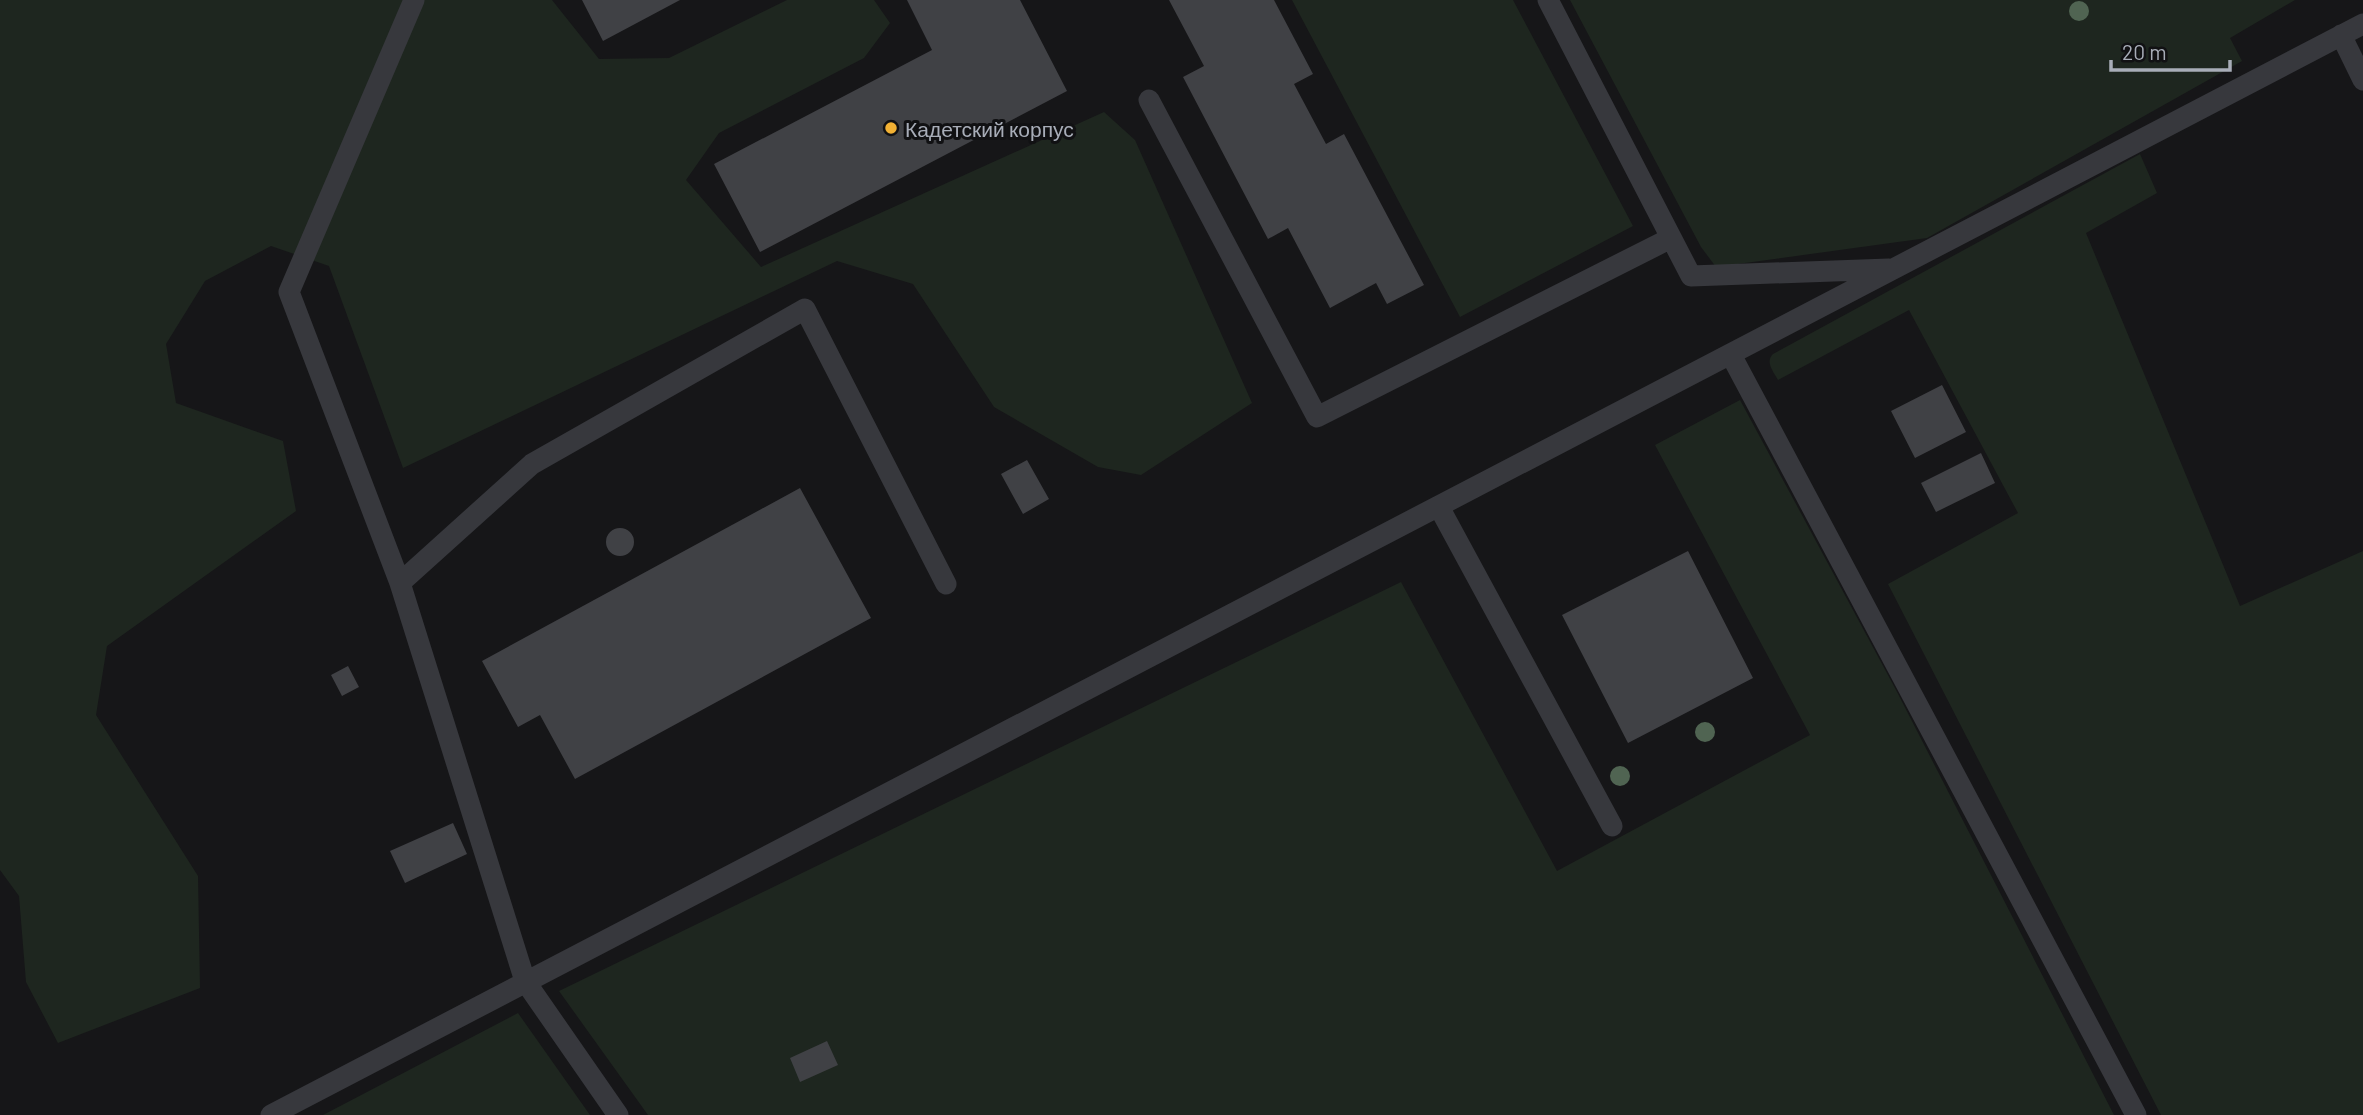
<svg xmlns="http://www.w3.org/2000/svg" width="2363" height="1115" font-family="Barlow,sans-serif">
<rect width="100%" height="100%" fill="#161618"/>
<path fill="#1e261f" d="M0 0H552L599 59 669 58 787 0H874L890 23 864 58 719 133 686 180 761 267 1104 112 1135 140 1252 403 1141 475 1098 467 994 407 913 284 837 261 403 468 329 266 271 246 205 281 166 344 176 403 283 441 296 511 107 646 96 715 198 876 200 988 58 1043 26 982 19 896 0 870Z
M1292 0H1513L1633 226 1460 317Z
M1570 0H2295L2230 38 2242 61 1927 238 1716 267 1701 247Z
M2140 154 2157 193 2086 233 2240 606 2363 551V1115H2161L1888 584 2018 513 1909 310 1778 380C1773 371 1765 362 1773 354Z
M1740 400 1896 690 2114 1115H648L559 991 1401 582 1557 871 1810 735 1655 445Z
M518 1013 590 1115H323Z"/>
<path fill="#404145" d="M582 0H680L603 41Z
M907 0H1020L1067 91 760 252 714 164 932 50Z
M1169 0H1274L1313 74 1294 84 1326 144 1344 134 1424 285 1387 304 1376 283 1330 308 1288 228 1268 239 1183 77 1204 66Z
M1942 385 1966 432 1915 458 1891 411Z
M1981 453 1995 483 1936 512 1921 483Z
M1027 460 1049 499 1023 514 1001 474Z
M800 488 871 618 575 779 540 715 518 727 482 661Z
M606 542a14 14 0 1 1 28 0a14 14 0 1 1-28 0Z
M1688 551 1753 678 1628 743 1562 615Z
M348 666 359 687 342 696 331 675Z
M453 823 467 854 405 883 390 851Z
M827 1041 838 1065 800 1082 790 1058Z"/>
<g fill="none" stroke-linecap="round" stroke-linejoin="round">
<path stroke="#37383d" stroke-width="21" d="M1548 0 1691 276 1889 269
M2341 35 2363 80
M1149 100 1317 417 1671 238
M1731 355 2136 1115
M1439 507 1612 826
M400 583 289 292 414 0
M271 1115 2363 24
M618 1115 525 981 400 583 532 464 805 309 946 584"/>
</g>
<g fill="#506452">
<circle cx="2079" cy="11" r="10"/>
<circle cx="1705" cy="732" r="10"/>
<circle cx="1620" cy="776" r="10"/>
</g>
<circle fill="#f2b134" stroke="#111113" stroke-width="2.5" cx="891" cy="128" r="7"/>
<g text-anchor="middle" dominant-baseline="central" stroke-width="6" stroke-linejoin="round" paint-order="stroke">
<g font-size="21" fill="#a8adb8" stroke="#111113" text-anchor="start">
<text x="905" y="128">Кадетский корпус</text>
</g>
</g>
<path d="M2111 60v10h119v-10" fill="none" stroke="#a8adb8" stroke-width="3.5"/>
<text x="2122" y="60" font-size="21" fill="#a8adb8" stroke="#111113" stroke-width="5" paint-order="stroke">20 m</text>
</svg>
